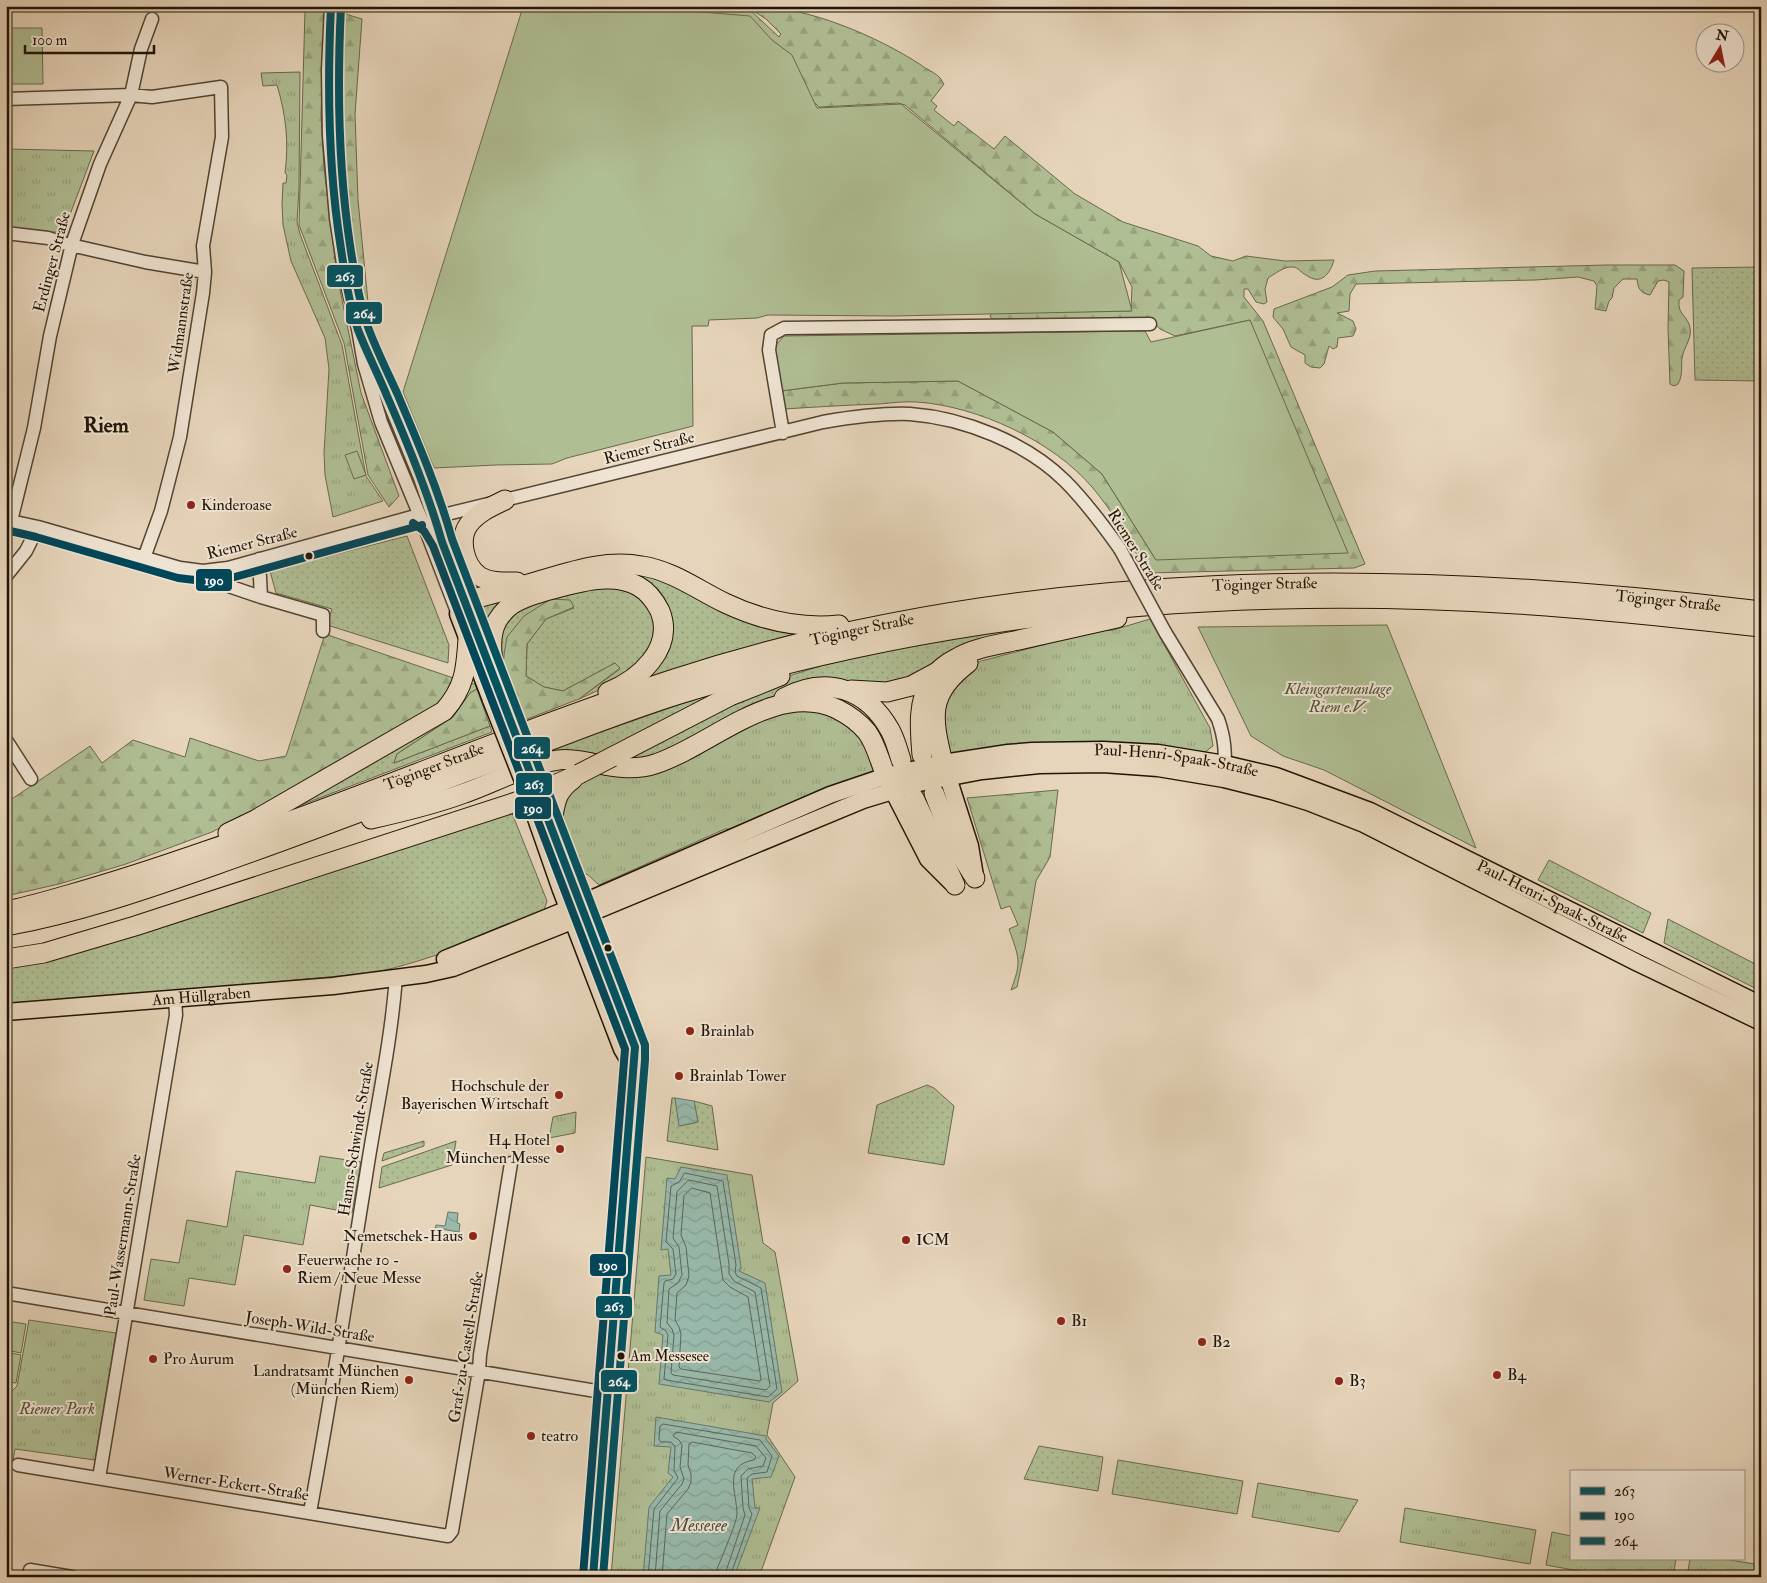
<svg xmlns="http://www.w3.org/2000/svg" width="1767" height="1583" font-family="'IM FELL Double Pica',serif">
<defs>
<pattern id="grass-dots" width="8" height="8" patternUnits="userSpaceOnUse" patternTransform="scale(1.25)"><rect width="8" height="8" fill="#b0be94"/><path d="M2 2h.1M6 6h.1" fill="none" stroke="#97a27e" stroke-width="1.8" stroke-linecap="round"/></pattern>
<pattern id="forest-firs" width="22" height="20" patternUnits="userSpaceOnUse" patternTransform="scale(1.25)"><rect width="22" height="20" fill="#b0be94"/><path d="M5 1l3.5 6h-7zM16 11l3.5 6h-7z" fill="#97a27e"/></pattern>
<pattern id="park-tufts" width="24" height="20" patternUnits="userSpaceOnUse" patternTransform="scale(1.25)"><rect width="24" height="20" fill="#b0be94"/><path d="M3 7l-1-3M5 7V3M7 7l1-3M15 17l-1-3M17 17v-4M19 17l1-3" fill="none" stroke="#97a27e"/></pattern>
<pattern id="water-waves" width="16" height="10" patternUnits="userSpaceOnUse" patternTransform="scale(1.25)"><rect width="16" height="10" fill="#98b9ab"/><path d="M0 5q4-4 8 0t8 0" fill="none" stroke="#839e92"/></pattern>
</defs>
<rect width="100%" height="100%" fill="#e7d5bb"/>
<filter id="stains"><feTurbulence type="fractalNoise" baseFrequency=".004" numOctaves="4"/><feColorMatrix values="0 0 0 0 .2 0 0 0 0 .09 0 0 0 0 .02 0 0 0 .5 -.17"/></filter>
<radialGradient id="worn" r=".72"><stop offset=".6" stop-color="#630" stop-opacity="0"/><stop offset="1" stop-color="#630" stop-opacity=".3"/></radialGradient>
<path fill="url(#grass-dots)" stroke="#68694c" d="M1761 267V381L1695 380 1692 268Z
M407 536 449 645 448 663 327 625 332 609 276 593 270 571Z
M648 573 808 630 711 657 639 681 668 645 646 582 524 594 487 648 474 608 590 574Z
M606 584 645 597 658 627 645 661 608 686 579 699 620 669 615 663 563 691 544 687 526 676 527 644 546 619 574 608 551 599 501 673C496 636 493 614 534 601 544 598 551 595 561 597L571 590Z
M1068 623 934 667 886 687 830 681 657 759 618 761 763 685 789 676 826 664 906 647 968 636Z
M467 683 475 684 477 689 470 693 453 717 397 754 394 763 490 726 492 732 275 815Z
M744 684 590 759 535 755 681 704Z
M512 813 547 901 543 913C488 937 431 960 373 973L6 1006V968L134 935 234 904 333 868Z
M1549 860 1651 913 1643 933 1538 880Z
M1668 919 1761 967V991L1664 943Z
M927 1085 934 1088 954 1106 944 1165 868 1153 877 1105Z
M672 1098H675L680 1126 698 1122 694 1101 712 1106 718 1150 667 1141Z
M424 1141V1146L382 1161 384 1153Z
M456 1141 452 1165 379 1188 382 1167Z
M1039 1446 1103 1457 1098 1491 1024 1479Z
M1118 1460 1243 1481 1237 1514 1112 1494Z"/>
<path fill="url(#forest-firs)" stroke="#68694c" d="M697 6 749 9 779 37 781 34 766 19 752 10V6C806 6 877 36 921 65 926 69 936 73 940 78 942 80 942 82 944 84L931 101 937 106 934 110 954 126 958 121 994 149 1005 136 1075 194 1123 222 1198 246 1211 256 1233 261 1246 256 1285 261 1334 260C1330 274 1321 286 1306 275 1301 273 1298 267 1293 267 1284 266 1275 274 1268 278L1265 289 1267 302 1264 304 1256 302 1248 289H1244V297L1263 321 1365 564 1354 568 1147 573C1131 543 1114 513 1092 487 1053 441 977 406 917 402 905 401 892 403 879 404 848 405 816 407 784 409L781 391 843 383 958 381 1053 432 1102 474 1156 560 1250 320 1175 336 1160 329 1151 319H992L990 316 992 313 1131 311 1132 287 1119 262 1035 214 905 105 898 103 819 107 809 97 694 14V7Z
M305 10 325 11 321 114 324 167 337 275 361 393 399 496 389 507 368 475 344 343 299 225Z
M339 12 362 19 355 114 358 200 368 302 363 322C344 249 333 172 334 96 334 68 337 40 339 12Z
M1607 265H1675L1684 271 1683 297 1679 300C1678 314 1684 313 1689 324 1694 337 1684 346 1682 358 1681 368 1683 375 1678 384L1674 386 1670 384 1668 328 1669 282 1664 280 1658 281 1650 295C1640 293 1638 288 1637 279H1623L1614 288 1612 298 1609 301 1606 311 1595 309 1597 286 1594 281 1578 277 1535 280 1356 284 1350 294 1349 311 1337 313 1353 321 1356 329 1353 336 1338 338 1337 347 1333 349 1329 346 1324 364 1320 368 1311 367 1305 363V355L1291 347 1283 329 1273 317 1274 309 1332 287 1348 275 1375 271Z
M551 599 570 600 574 607 546 619 527 644 526 676 544 687 563 691 615 663 620 668 579 699 522 721 511 693H508L501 673 507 637 524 616Z
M325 634 459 680 437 707 282 796 212 832 126 864 59 884 6 896V803L90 746 102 763 133 740 185 757 190 738 259 761 286 756Z
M477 689 490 726 394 763 397 754 453 717 470 693Z
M1058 790 1050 857 1036 881 1025 948 1017 987 1011 990C1022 961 1019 958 1009 929L1018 925 1010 906 1001 909 967 798Z"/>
<path fill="url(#park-tufts)" stroke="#68694c" d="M300 72 299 188 297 222 300 234 342 345 366 476 383 501 333 517 325 475 324 453 329 369 325 338 291 261 283 225 282 204 283 183H286L287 175 285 173C289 142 286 115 277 85L263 86 261 73Z
M6 149 94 151 63 233 6 227Z
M1150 619 1210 728 1213 746 1205 752 953 756 946 749 941 712 944 699 969 667 981 661 1096 631 1113 630Z
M799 707 826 709 853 725 876 765 872 776 737 829H725L599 885 587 874 581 877 577 858 561 817 567 790 597 774 620 776 675 764 768 718Z
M576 1112 575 1133 549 1138 553 1117Z
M320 1156 361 1162 352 1213 310 1205 303 1245 244 1235 235 1285 189 1278 184 1306 144 1300 151 1259 179 1263 187 1220 227 1227 236 1171 315 1183Z
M646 1157 752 1175 763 1243 775 1252 798 1381 773 1403 767 1435 795 1477 759 1577H611Z
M29 1320 116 1333 95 1460 15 1449 6 1499V1397L17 1386Z
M1258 1483 1358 1500 1339 1532 1252 1517Z
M1405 1508 1536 1530 1530 1564 1400 1542Z
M1552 1532 1571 1536V1559H1676L1673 1577H1612L1546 1565Z
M1690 1559H1723L1755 1564 1757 1577H1687Z"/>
<path fill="#b0be94" stroke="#68694c" d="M653 8 750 16 772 40 792 55 817 108 901 104 1035 214 1119 262 1132 311 893 316 768 315 757 318 709 320 708 326H692L693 426 567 458 552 464 496 465 434 468 403 392 522 10Z
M6 28H42L43 84H6Z
M1250 320 1348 553 1156 560 1102 474 1053 432 958 381 843 383 781 391 775 346 784 336 1145 331 1151 342Z
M357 451 366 475 354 479 345 455Z
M1387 625 1476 848 1324 770 1283 756 1251 736 1198 627Z
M6 1321 26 1324 21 1353 6 1350Z
M6 1352 21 1355 16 1383 6 1382Z"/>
<path fill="url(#water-waves)" stroke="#687769" d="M675 1098 694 1101 698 1122 679 1126Z
M681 1167 727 1175 741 1267 739 1271 765 1283 782 1392 769 1402 659 1384 663 1335 655 1332 659 1276 671 1275 668 1249 661 1250 667 1178 675 1179Z
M448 1212 458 1213 457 1223 460 1224 459 1232 435 1228 436 1225 445 1226Z
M656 1417 766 1436V1439L779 1456 771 1477 752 1479 755 1508H760L734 1577H643L649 1507 673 1477 668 1473 671 1447 654 1446Z"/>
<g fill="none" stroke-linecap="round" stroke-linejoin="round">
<path stroke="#5c6658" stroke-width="1" d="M685 1173 723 1181 736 1265 735 1272 737 1276 761 1288 777 1389 768 1397 666 1380 664 1379 668 1335 666 1331 660 1327 664 1283 665 1281 673 1279 676 1274 673 1249 666 1242 671 1186 679 1182Z
M689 1180 717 1186 729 1264V1274L734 1281 755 1292 770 1386 766 1390 673 1375 671 1373 674 1335 672 1329 667 1323 669 1289 678 1283 682 1275 679 1247 673 1238 677 1192Z
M692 1188 710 1193 723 1280 730 1287 748 1297 761 1379 760 1381 681 1369 679 1367 681 1334 679 1327 675 1320 677 1293 686 1285 689 1276 686 1247 681 1235 684 1196Z
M648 1577 654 1509 678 1478 674 1470 675 1446 671 1442H661L659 1440 660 1426 663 1424 760 1440 772 1456 767 1472 752 1474 747 1478 749 1508 752 1514 730 1577
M655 1577 660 1511 682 1484 684 1479 680 1467 682 1445 679 1440 673 1436 676 1432 756 1446 766 1458 763 1466 748 1469 741 1476 743 1508 745 1515 724 1577
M662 1577 667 1514 688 1489 691 1482V1474L688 1465 689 1444 692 1442 752 1453 756 1457 754 1460C722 1465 737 1493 737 1514 737 1522 721 1559 717 1569L716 1577"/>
<g stroke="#524432" stroke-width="15">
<path id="minor" d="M331 6 328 70 329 136 336 218 345 277 358 329 364 364 381 422 425 528 458 614
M6 99 131 95 152 97 221 87 222 137 203 246 205 272 203 293 180 437 161 511 144 558
M6 233 48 238 62 243 145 262 205 272
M366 346 420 478 442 542 488 661
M783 433 769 350 771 335 784 328 1150 324
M435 517 823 422C852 417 881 413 910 414 964 418 1027 443 1065 481 1086 502 1103 525 1120 549
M6 520 38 527 180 568 203 571 228 568 419 515
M11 521 34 428 50 336 72 244 100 164 131 95 141 49 152 19
M259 559 261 597 323 615V631
M203 571 208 579 261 597
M6 576 26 551 38 527
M1165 632 1218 719C1225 739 1225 751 1225 771
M6 740 31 779
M6 1293 608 1393
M18 1465 448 1536 452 1531 479 1371 480 1355 511 1163
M99 1478 176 1015 175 998
M310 1512C331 1400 348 1288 366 1176 376 1110 391 1044 396 977
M29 1577 30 1570 72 1577"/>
</g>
<g stroke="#201405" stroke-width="19">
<g id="major">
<path d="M466 601 458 614 491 700"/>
<path d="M945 768 970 846 975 876"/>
<path d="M533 777 635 1047V1059L593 1577"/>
<path d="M888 781 928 859 951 882"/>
<path d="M524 784 561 890 622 1049 634 1069"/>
<path id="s1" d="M445 959 568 909 830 795 886 776 943 763 1008 753 1032 751 1103 750 1158 753 1225 764 1276 776 1370 811 1761 1005"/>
<path id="s2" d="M6 1012 333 986 426 974 453 968 557 927 863 800 919 783 982 771 1039 765 1103 764 1158 768 1224 779 1272 791 1308 802 1364 824 1638 963 1761 1022"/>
</g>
</g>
<g stroke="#201405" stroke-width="21">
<g id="highway">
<path d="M505 500C493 506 478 512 469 524 458 539 464 565 479 576 490 583 505 582 517 582"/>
<path d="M466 601C489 595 512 589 535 582 570 572 605 559 642 566 673 571 698 590 725 603 761 620 799 629 839 625"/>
<path d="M494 677C493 659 488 638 497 621 502 613 508 606 516 602 533 593 589 578 608 579 618 579 629 581 638 586 647 591 655 601 660 611 675 649 638 680 608 692"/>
<path d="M851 690 887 692 911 686 937 672"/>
<path d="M784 698C827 675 867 689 890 730 895 739 898 750 901 760"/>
<path d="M922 755C920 730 917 703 931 680 937 671 947 663 957 658 976 647 1002 644 1023 639 1054 632 1086 625 1117 618"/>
<path d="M612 757 730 696 780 676"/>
<path d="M943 763C932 717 927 694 968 663"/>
<path d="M934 793 954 844 975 878"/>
<path d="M914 798 955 885"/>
<path d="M371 819C402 812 432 805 462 794 494 783 525 765 558 760 569 758 581 761 592 763 613 767 634 771 655 764 711 746 775 680 837 709 849 715 858 721 867 732 876 744 880 762 886 776"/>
<path d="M551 825C556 804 554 793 573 779"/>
<path d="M228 833 255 820 444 711C465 687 466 669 468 639"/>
<path id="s3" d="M6 911C27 907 47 901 68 895 114 882 160 867 206 851 363 798 516 731 674 679 1024 565 1399 567 1761 611"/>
<path d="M6 926C77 913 147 889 215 865 324 827 430 785 538 745 586 727 634 708 683 693 955 609 1234 586 1517 604 1598 609 1680 618 1761 627"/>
<path d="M6 959 44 953 135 926 516 802 579 774"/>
</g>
</g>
<use href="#minor" stroke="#efe4d3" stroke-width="12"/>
<use href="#major" stroke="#e7d5bb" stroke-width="16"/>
<use href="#highway" stroke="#e7d5bb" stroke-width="19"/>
<g stroke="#524432" stroke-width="15" stroke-linecap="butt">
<path id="minor-bridge" d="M1120 549 1165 632"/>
</g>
<g stroke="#201405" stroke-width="19" stroke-linecap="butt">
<path id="major-bridge" d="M502 696 528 764
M491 700 523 781"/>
</g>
<g stroke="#201405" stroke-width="21" stroke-linecap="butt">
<path id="highway-bridge" d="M579 774 612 757"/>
</g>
<use href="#minor-bridge" stroke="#efe4d3" stroke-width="12"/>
<use href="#major-bridge" stroke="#e7d5bb" stroke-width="16"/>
<use href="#highway-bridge" stroke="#e7d5bb" stroke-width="19"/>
<g stroke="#efe4d3" stroke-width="11">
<path id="bus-1" d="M331 6C327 88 328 168 341 249 345 276 349 304 358 330 367 353 378 374 387 396 408 444 428 492 442 542L635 1047 593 1577"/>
</g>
<g stroke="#efe4d3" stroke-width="11">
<path id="bus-2" d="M413 523 424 531 433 546 625 1049 583 1576
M6 530 36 537 178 578 203 581 231 578 422 525"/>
</g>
<g stroke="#efe4d3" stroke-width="11">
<path id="bus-3" d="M341 6C337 87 338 166 350 245 354 272 359 301 368 327 376 349 387 371 397 393 417 440 438 489 452 539L645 1045V1060L603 1577"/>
</g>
<use href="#bus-1" stroke="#005262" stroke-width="8"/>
<use href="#bus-2" stroke="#00465a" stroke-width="8"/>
<use href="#bus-3" stroke="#005262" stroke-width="8"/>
</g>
<g fill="#8f2418" stroke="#efe4d3" stroke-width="2">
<circle cx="191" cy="505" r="5"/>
<circle cx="690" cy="1031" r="5"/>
<circle cx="679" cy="1076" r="5"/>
<circle cx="559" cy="1095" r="5"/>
<circle cx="560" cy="1149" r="5"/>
<circle cx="473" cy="1236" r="5"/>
<circle cx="906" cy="1240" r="5"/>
<circle cx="287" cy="1269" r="5"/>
<circle cx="1061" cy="1321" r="5"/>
<circle cx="1202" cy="1342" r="5"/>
<circle cx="153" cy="1359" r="5"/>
<circle cx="1497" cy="1375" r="5"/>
<circle cx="409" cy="1380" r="5"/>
<circle cx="1339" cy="1381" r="5"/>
<circle cx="531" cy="1436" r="5"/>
</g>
<g fill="#201405" stroke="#efe4d3" stroke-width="2">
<circle cx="309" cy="556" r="4.5"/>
<circle cx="608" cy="948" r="4.5"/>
<circle cx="621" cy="1356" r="4.5"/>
</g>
<g text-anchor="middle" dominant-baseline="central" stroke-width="4" stroke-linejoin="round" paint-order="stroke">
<g font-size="15" fill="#201405" stroke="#efe4d3" text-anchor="start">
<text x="630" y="1356">Am Messesee</text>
</g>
<g font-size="16" fill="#201405" stroke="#efe4d3">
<text transform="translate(52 262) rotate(-75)">Erdinger Straße</text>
<text transform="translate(181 323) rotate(-82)">Widmannstraße</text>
<text transform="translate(649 448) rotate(-14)">Riemer Straße</text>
<text transform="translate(252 543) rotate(-14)">Riemer Straße</text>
<text transform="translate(1136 550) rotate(58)">Riemer Straße</text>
<text stroke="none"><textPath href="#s3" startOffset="1308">Töginger Straße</textPath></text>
<text stroke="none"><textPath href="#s3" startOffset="1712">Töginger Straße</textPath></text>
<text stroke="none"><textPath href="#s3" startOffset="902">Töginger Straße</textPath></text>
<text stroke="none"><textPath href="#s1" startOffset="771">Paul-Henri-Spaak-Straße</textPath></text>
<text stroke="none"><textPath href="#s3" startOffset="452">Töginger Straße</textPath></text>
<text stroke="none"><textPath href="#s1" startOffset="1176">Paul-Henri-Spaak-Straße</textPath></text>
<text stroke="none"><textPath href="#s2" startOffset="196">Am Hüllgraben</textPath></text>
<text transform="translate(356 1139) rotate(-81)">Hanns-Schwindt-Straße</text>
<text transform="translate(123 1235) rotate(-81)">Paul-Wassermann-Straße</text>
<text transform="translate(310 1327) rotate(9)">Joseph-Wild-Straße</text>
<text transform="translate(466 1347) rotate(-81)">Graf-zu-Castell-Straße</text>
<text transform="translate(236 1484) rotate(9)">Werner-Eckert-Straße</text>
</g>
<g font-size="16" fill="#201405" stroke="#efe4d3" text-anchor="start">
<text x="201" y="505">Kinderoase</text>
<text x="700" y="1031">Brainlab</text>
<text x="689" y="1076">Brainlab Tower</text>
<text x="549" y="1086" text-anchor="end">Hochschule der<tspan x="549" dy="18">Bayerischen Wirtschaft</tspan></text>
<text x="550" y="1140" text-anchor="end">H4 Hotel<tspan x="550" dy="18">München Messe</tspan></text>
<text x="463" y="1236" text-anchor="end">Nemetschek-Haus</text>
<text x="916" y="1240">ICM</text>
<text x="297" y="1260">Feuerwache 10 -<tspan x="297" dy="18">Riem / Neue Messe</tspan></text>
<text x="1071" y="1321">B1</text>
<text x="1212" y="1342">B2</text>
<text x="163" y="1359">Pro Aurum</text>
<text x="399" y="1371" text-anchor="end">Landratsamt München<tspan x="399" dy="18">(München Riem)</tspan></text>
<text x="1507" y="1375">B4</text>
<text x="1349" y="1381">B3</text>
<text x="541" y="1436">teatro</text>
</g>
<g font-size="16" font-style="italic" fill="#525037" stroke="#efe4d3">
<text x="1338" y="689">Kleingartenanlage<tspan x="1338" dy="18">Riem e.V.</tspan></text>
<text x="57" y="1409">Riemer Park</text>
</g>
<g font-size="18" font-style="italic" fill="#4a4e3f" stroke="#efe4d3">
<text x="699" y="1525">Messesee</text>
</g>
<g font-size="21" font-weight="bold" fill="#201405" stroke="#efe4d3">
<text x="106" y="425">Riem</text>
</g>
</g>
<g stroke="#efe4d3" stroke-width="2">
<rect x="326" y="264" width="38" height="24" rx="5" fill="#005262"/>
<rect x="345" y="301" width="38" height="24" rx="5" fill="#005262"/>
<rect x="195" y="568" width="38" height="24" rx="5" fill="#00465a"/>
<rect x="513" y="736" width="38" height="24" rx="5" fill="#005262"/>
<rect x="515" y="772" width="38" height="24" rx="5" fill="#005262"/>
<rect x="514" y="796" width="38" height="24" rx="5" fill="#00465a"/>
<rect x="589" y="1253" width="38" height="24" rx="5" fill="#00465a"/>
<rect x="595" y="1295" width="38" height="24" rx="5" fill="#005262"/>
<rect x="600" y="1369" width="38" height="24" rx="5" fill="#005262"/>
</g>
<g font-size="14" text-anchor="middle" font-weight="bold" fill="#fff">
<text x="345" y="281">263</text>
<text x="364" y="318">264</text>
<text x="214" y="585">190</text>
<text x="532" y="753">264</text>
<text x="534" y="789">263</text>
<text x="533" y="813">190</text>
<text x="608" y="1270">190</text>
<text x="614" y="1311">263</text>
<text x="619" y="1386">264</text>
</g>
<rect width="1767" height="1583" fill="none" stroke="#e7d5bb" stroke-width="25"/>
<rect x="8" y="8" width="1752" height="1568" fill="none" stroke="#201405" stroke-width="2.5"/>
<rect x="12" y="12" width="1742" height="1558" fill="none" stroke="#201405"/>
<rect x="1570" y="1470" width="175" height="90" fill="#efe4d3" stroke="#9c9181"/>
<rect x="1580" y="1487" width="25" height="8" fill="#005262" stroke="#9c9181"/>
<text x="1614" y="1496" font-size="15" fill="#201405">263</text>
<rect x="1580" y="1512" width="25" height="8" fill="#00465a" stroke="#9c9181"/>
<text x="1614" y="1520" font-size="15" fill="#201405">190</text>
<rect x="1580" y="1537" width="25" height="8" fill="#005262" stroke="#9c9181"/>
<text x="1614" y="1546" font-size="15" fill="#201405">264</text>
<g transform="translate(1720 48) rotate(10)"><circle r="24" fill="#efe4d3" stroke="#9c9181"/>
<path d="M0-4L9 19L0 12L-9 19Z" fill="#8f2418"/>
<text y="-8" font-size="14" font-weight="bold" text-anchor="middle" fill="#201405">N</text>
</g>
<path d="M25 45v8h129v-8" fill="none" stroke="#201405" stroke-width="2.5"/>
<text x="32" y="45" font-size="15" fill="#201405" stroke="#efe4d3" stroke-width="4" paint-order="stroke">100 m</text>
<rect width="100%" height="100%" filter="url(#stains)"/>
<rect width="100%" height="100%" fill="url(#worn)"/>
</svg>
